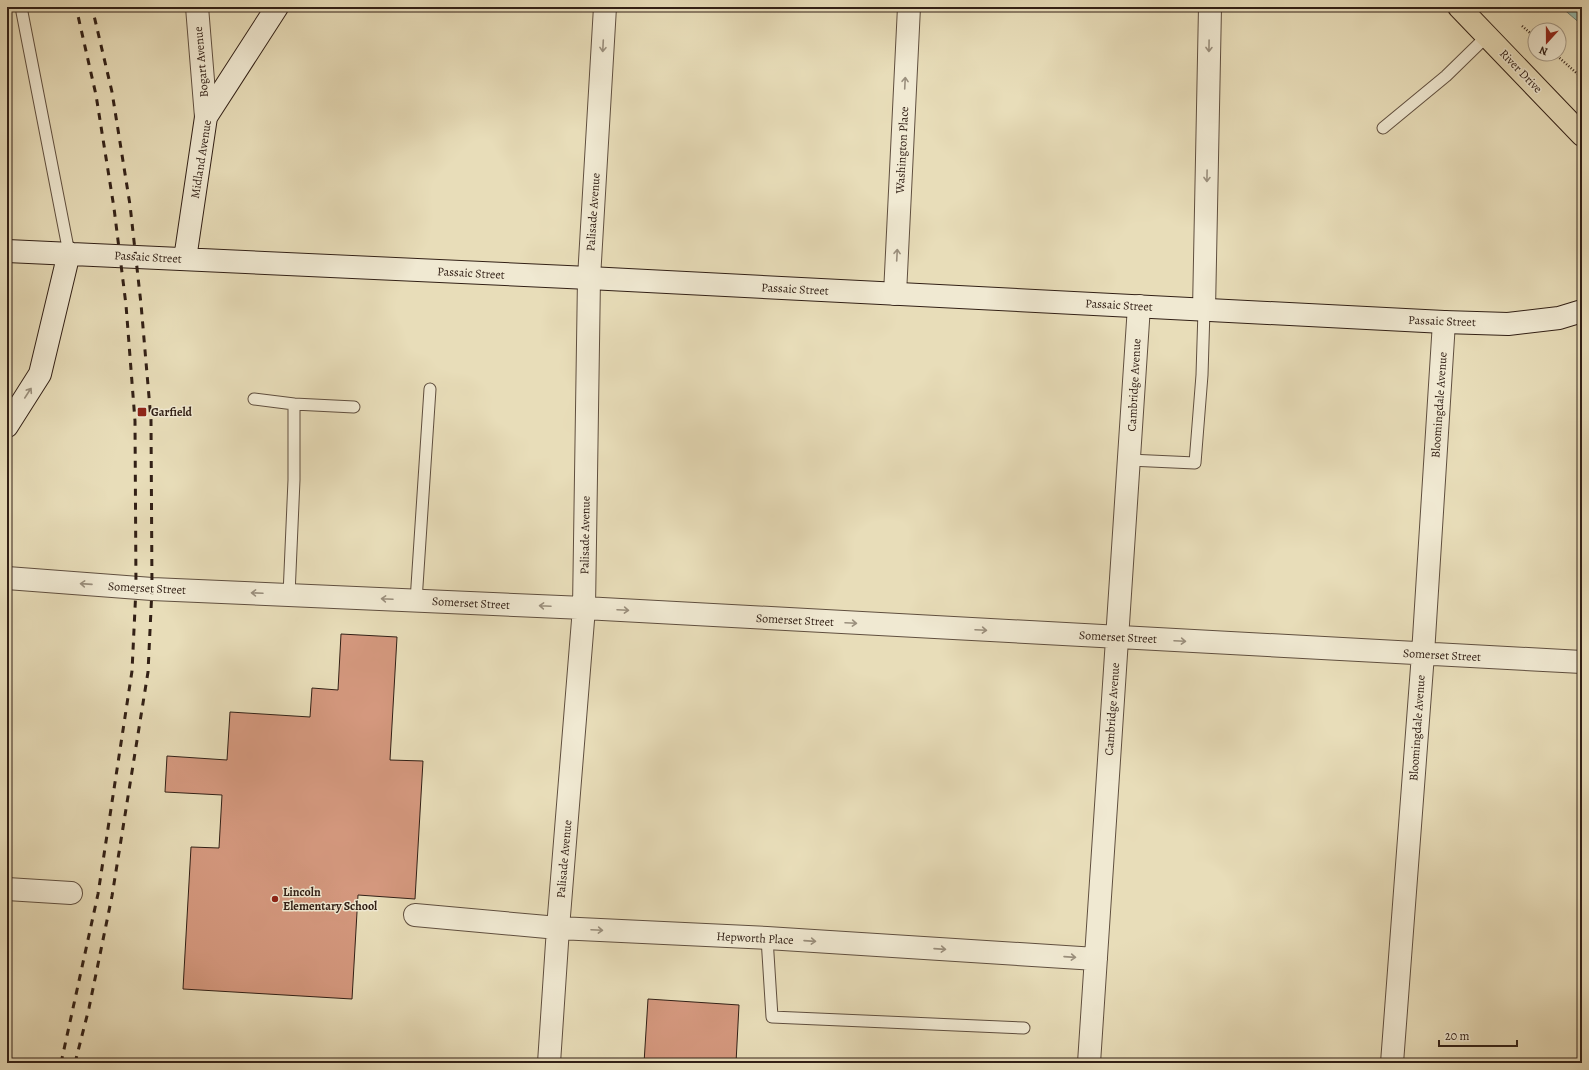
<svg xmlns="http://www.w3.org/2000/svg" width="1589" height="1070" font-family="Alegreya,serif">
<rect width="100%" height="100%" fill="#e8ddb9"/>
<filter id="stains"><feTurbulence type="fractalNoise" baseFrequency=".005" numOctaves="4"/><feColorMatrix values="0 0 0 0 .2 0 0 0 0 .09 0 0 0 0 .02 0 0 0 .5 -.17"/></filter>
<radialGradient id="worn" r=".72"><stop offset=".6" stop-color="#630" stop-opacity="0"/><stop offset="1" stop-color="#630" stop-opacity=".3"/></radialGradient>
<path fill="#97bcaf" stroke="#6f7e72" d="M1561 7H1582V25Z"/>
<path fill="#d4987e" stroke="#322016" d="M341 634 397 637 390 760 423 761 415 899 358 895 352 999 183 989 191 847 219 848 222 795 165 792 167 756 227 760 230 712 310 717 312 688 338 690Z
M648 999 739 1005 736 1063H644Z"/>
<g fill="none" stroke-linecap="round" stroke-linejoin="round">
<g stroke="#604f3f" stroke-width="13">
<path id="lane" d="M21 7 69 253
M1383 128 1446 76 1487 36
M254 399 294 404
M1129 460 1195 463 1202 375 1204 310
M289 595 294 480V404L354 407
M416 601 430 389
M767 938 772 1017 1024 1028"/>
</g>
<g stroke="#604f3f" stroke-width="24">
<path id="street" d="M197 7 206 117
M895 294 909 7
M1204 310 1210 7
M7 578 152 589 584 608 1582 662
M7 889 71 893
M415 915 558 928 767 938 1096 959
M549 1063 558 928 584 608 589 278 605 7
M1089 1063 1139 306
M1392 1063 1423 654 1444 322"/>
</g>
<g stroke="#322016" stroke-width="24">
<path id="secondary" d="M7 251 589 278 1444 322 1508 324 1559 318 1582 311
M185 259 206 117 277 7
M7 426 40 374 69 253"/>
</g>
<g stroke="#322016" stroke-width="24">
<path id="primary" d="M1459 7 1582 135"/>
</g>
<path stroke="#322016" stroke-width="2.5" stroke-dasharray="1 2" stroke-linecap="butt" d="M1522 26 1535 37
M1555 54 1582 78"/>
<use href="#lane" stroke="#f0e9d2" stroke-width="11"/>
<use href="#street" stroke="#f0e9d2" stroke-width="22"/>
<use href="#secondary" stroke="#f0e9d2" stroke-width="22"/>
<use href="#primary" stroke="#e8ddb9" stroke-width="22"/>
<path stroke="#322016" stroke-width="3" stroke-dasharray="7 7" stroke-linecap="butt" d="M61 1063 98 894 132 671 136 588 135 421 126 305 114 208 96 95 76 7
M75 1063 89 1008 112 896 148 672 152 589 151 420 141 304 130 205 112 92 92 7"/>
</g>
<defs><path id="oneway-shaft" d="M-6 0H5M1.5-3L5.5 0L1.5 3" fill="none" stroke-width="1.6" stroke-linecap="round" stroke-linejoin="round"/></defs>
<g stroke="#9a8f7d">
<use href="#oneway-shaft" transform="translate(603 46) rotate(93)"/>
<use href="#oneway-shaft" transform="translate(1209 46) rotate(91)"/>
<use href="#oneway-shaft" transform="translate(905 83) rotate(-87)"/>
<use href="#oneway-shaft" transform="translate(1207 176) rotate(91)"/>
<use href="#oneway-shaft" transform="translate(897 255) rotate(-87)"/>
<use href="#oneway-shaft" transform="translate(28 393) rotate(-57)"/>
<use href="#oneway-shaft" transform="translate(86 584) rotate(-176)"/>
<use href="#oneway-shaft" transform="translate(257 593) rotate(-178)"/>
<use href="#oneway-shaft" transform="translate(387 599) rotate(-177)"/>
<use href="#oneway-shaft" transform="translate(545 606) rotate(-177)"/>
<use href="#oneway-shaft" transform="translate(623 610) rotate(3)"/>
<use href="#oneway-shaft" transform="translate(851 623) rotate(3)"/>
<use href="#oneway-shaft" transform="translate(981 630) rotate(3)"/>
<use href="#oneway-shaft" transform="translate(1180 641) rotate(3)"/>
<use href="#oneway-shaft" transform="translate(597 930) rotate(3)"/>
<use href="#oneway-shaft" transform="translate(810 941) rotate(4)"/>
<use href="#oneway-shaft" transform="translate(940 949) rotate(4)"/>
<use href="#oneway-shaft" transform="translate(1070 957) rotate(4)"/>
</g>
<g fill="#8f2418" stroke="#f0e9d2" stroke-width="1.5">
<rect x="137" y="407" width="10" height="10" rx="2"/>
<circle cx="275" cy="899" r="4"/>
</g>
<g text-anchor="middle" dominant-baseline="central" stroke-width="3" stroke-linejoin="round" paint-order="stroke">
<g font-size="12" fill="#322016" stroke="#f0e9d2">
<text transform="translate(201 62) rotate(-95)">Bogart Avenue</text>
<text transform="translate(1521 71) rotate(46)">River Drive</text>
<text transform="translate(902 150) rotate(-87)">Washington Place</text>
<text transform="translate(201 159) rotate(-81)">Midland Avenue</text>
<text transform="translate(593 212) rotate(-86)">Palisade Avenue</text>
<text transform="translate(148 257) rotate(3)">Passaic Street</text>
<text transform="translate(471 273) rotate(3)">Passaic Street</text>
<text transform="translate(795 289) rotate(3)">Passaic Street</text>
<text transform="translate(1119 305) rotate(3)">Passaic Street</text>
<text transform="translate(1442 321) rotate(2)">Passaic Street</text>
<text transform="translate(1134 385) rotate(-87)">Cambridge Avenue</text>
<text transform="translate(1439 405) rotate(-86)">Bloomingdale Avenue</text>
<text transform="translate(585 535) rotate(-89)">Palisade Avenue</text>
<text transform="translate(147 588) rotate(3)">Somerset Street</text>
<text transform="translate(471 603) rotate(3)">Somerset Street</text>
<text transform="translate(795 620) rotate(3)">Somerset Street</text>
<text transform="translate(1118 637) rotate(3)">Somerset Street</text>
<text transform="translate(1442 655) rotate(3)">Somerset Street</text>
<text transform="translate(1112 709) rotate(-86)">Cambridge Avenue</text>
<text transform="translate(1417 728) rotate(-86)">Bloomingdale Avenue</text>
<text transform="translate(564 859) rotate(-85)">Palisade Avenue</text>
<text transform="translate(755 938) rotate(3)">Hepworth Place</text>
</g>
<g font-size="12" font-weight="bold" fill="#322016" stroke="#f0e9d2" text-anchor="start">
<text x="151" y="412">Garfield</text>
<text x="283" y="892">Lincoln<tspan x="283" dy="14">Elementary School</tspan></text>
</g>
</g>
<rect width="1589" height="1070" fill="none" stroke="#e8ddb9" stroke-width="24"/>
<rect x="8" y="8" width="1573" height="1054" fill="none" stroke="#322016" stroke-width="2"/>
<rect x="12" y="12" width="1565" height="1046" fill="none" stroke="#322016"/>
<g transform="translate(1547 42) rotate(201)"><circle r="19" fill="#f0e9d2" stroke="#a49987"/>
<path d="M0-3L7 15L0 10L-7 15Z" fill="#8f2418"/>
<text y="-6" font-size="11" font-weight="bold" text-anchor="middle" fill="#322016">N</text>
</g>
<path d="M1439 1040v6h78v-6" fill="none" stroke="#322016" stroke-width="2"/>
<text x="1445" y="1040" font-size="12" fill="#322016" stroke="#f0e9d2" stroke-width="3" paint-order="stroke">20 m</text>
<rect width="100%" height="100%" filter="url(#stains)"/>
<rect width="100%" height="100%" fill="url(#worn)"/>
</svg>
